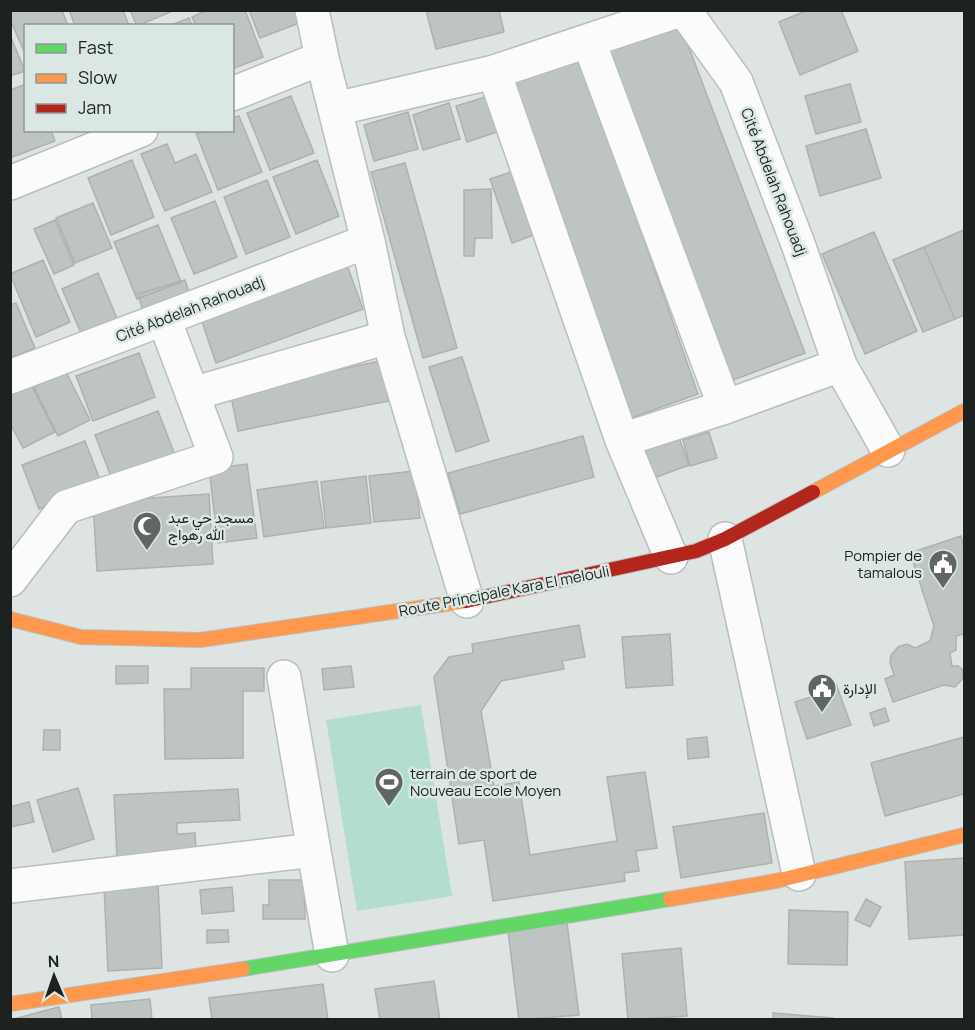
<svg xmlns="http://www.w3.org/2000/svg" width="975" height="1030" font-family="Manrope,Vazirmatn,sans-serif">
<rect width="100%" height="100%" fill="#dde4e1"/>
<path fill="#b3decf" d="M421 705 452 896 357 911 326 720Z"/>
<path fill="#bec4c2" stroke="#adb2b0" stroke-width="1.5" d="M10 10H62L68 26H26V56L10 19Z
M69 10H123L129 26H75Z
M130 10H175L137 26Z
M207 10H245L263 57 232 69V26H196L192 17Z
M249 10H303L307 20 260 38Z
M426 10H499L504 32 436 49Z
M808 10H841L858 51 800 75 779 22Z
M189 18 192 26H169Z
M678 19 805 353 733 380 606 46Z
M10 35 25 71 10 76Z
M580 57 698 394 631 418 513 81Z
M26 84V130H51L55 141 10 158V90Z
M850 84 861 122 816 134 805 96Z
M492 95 503 130 467 142 456 106Z
M291 96 314 153 270 170 247 113Z
M449 103 460 139 423 150 413 115Z
M408 112 418 149 374 161 364 125Z
M239 116 262 172 218 190 196 133 232 130V118Z
M866 129 881 178 820 196 806 146Z
M167 144 175 163 196 154 212 192 165 211 141 154Z
M132 160 154 217 111 235 88 178Z
M317 160 339 216 296 234 273 177Z
M405 163 457 348 423 358 371 172Z
M520 169 542 232 512 243 490 179Z
M267 180 290 237 246 254 224 197Z
M491 189 492 238H475L474 256H464V190Z
M215 201 237 257 194 274 171 218Z
M93 203 112 248 75 263 56 218Z
M55 220 74 265 54 274 34 229Z
M158 225 181 282 137 299 114 242Z
M964 230V315L955 319 924 247Z
M874 232 917 331 865 354 822 254Z
M924 247 955 319 923 332 893 260Z
M43 260 70 322 36 337 10 274Z
M347 265 363 309 216 363 201 319Z
M98 273 117 318 81 333 62 289Z
M185 280 193 305 145 319 138 294Z
M16 303 35 348 10 358V305Z
M139 353 155 397 93 421 76 376Z
M462 357 489 441 456 452 429 367Z
M381 361 389 401 238 431 230 391Z
M66 372 90 420 58 436 34 387Z
M31 384 55 432 23 448 10 423V394Z
M158 411 175 455 112 479 95 435Z
M677 432 689 465 654 478 642 445Z
M709 432 717 458 690 466 683 440Z
M583 436 594 477 460 514 448 473Z
M85 441 102 485 39 509 22 465Z
M247 464 257 538 218 543 209 469Z
M414 471 420 518 374 522 369 476Z
M366 476 371 523 326 528 321 482Z
M317 481 324 528 264 537 257 490Z
M209 494 213 564 97 571 93 502Z
M961 536 964 548V634L956 636V650L950 653 952 666H958L963 670V678L955 687 944 685 893 702 885 679 894 675 890 662 891 655 898 647 907 644 915 648 930 641 934 626 910 553Z
M579 625 585 657 562 661 564 669 501 681 481 711 494 786 519 782 530 855 617 841 607 777 645 772 657 848 636 851 639 871 624 873 625 881 493 901 484 840 459 844 434 677 449 657 473 653 472 644Z
M670 634 673 685 626 688 622 637Z
M116 666H148V683L116 684Z
M351 666 354 687 324 690 322 669Z
M191 668H264V691H243V758L165 759 164 689H191Z
M836 684 851 725 807 739 795 702 814 696V690Z
M885 708 889 721 874 726 870 713Z
M44 730H60V750H43Z
M707 737 709 757 688 759 687 739Z
M964 737V794L885 816 871 763Z
M78 788 94 839 53 852 37 800Z
M238 789 240 820 177 823V834L195 833 196 854 117 858 114 795Z
M29 802 34 822 10 827V807Z
M764 813 772 863 681 878 673 827Z
M964 858V935L909 939 905 862Z
M269 880H304L305 919H263V905H269Z
M158 884 162 968 108 971 104 887Z
M232 887 234 911 202 914 200 890Z
M866 899 881 907 870 927 855 920Z
M789 910 848 912 847 965 788 964Z
M567 923 579 1015 519 1020 508 931Z
M207 930H228L229 942 207 943Z
M681 948 687 1016 628 1020 622 954Z
M434 981 440 1020H380L375 989Z
M323 984 328 1020H212L209 998Z
M150 999 152 1020H92L91 1005Z
M59 1007 62 1020H10Z
M773 1013 833 1018V1020H773Z"/>
<g fill="none" stroke-linecap="round" stroke-linejoin="round">
<g stroke="#b9bfbc" stroke-width="36">
<path id="street" d="M312 10 322 58
M684 10 736 82 798 244 840 365 888 450
M589 42 725 407
M494 72 622 440 671 557
M232 94 322 58 368 241 388 337 467 601
M335 109 494 72 680 10
M10 183 141 130
M10 377 368 241
M192 394 388 337
M622 440 725 407 840 365
M725 539 799 874
M10 580 66 507 216 457 164 319
M284 677 332 955
M10 886 314 850"/>
</g>
<g stroke="#b9bfbc" stroke-width="16">
<path id="fast" d="M243 969 670 899"/>
</g>
<g stroke="#b9bfbc" stroke-width="16">
<path id="slow" d="M813 492 964 411
M10 619 81 637 200 640 466 601
M670 899 776 881 964 835
M10 1004 243 969"/>
</g>
<g stroke="#b9bfbc" stroke-width="16">
<path id="jam" d="M466 601 696 551 725 539 813 492"/>
</g>
<use href="#street" stroke="#fafbfa" stroke-width="33"/>
<use href="#fast" stroke="#63d668" stroke-width="14"/>
<use href="#slow" stroke="#ff974d" stroke-width="14"/>
<use href="#jam" stroke="#b3261e" stroke-width="14"/>
</g>
<defs>
<g id="mosque-pin" transform="scale(1.5)"><path d="M0 17L-7.5 6A9.5 9.5 0 1 1 7.5 6Z" fill="#606664" stroke="#dae7e2"/><path d="M3.5-4.9A6 6 0 1 0 3.5 4.9A5 5 0 1 1 3.5-4.9Z" fill="#fff"/></g>
<g id="civic-pin" transform="scale(1.5)"><path d="M0 17L-7.5 6A9.5 9.5 0 1 1 7.5 6Z" fill="#606664" stroke="#dae7e2"/><path d="M-.6-6.5H3V-4.5H.6V-3L4-1V1h2V6H-6V1h2V-1L-.6-3ZM-1.2 2.5V6h2.4V2.5Z" fill="#fff"/></g>
<g id="stadium-pin" transform="scale(1.5)"><path d="M0 17L-7.5 6A9.5 9.5 0 1 1 7.5 6Z" fill="#606664" stroke="#dae7e2"/><path d="M0-5a6.5 5 0 1 0 0 10a6.5 5 0 1 0 0-10ZM-3.5-1.8h7v3.6h-7Z" fill="#fff"/></g>
</defs>
<g fill-rule="evenodd">
<use href="#mosque-pin" x="147" y="526"/>
<use href="#civic-pin" x="943" y="564"/>
<use href="#civic-pin" x="822" y="688"/>
<use href="#stadium-pin" x="389" y="782"/>
</g>
<g text-anchor="middle" dominant-baseline="central" stroke-width="5" stroke-linejoin="round" paint-order="stroke">
<g font-size="15" fill="#1d2220" stroke="#dae7e2">
<text transform="translate(774 182) rotate(69)">Cité Abdelah Rahouadj</text>
<text transform="translate(190 309) rotate(-21)">Cité Abdelah Rahouadj</text>
<text transform="translate(504 591) rotate(-11)">Route Principale Kara El melouli</text>
</g>
<g font-size="15" fill="#1d2220" stroke="#dae7e2" text-anchor="start">
<text x="168" y="517">مسجد حي عبد<tspan x="168" dy="17">الله رهواج</tspan></text>
<text x="922" y="555" text-anchor="end">Pompier de<tspan x="922" dy="17">tamalous</tspan></text>
<text x="843" y="688">الإدارة</text>
<text x="410" y="773">terrain de sport de<tspan x="410" dy="17">Nouveau Ecole Moyen</tspan></text>
</g>
</g>
<rect width="975" height="1030" fill="none" stroke="#1d2220" stroke-width="24"/>
<rect x="24" y="24" width="210" height="108" fill="#dae7e2" stroke="#8e9894" stroke-width="1.5"/>
<rect x="36" y="44" width="30" height="9" fill="#63d668" stroke="#8e9894" stroke-width="1.5"/>
<text x="78" y="54" font-size="18" fill="#1d2220">Fast</text>
<rect x="36" y="74" width="30" height="9" fill="#ff974d" stroke="#8e9894" stroke-width="1.5"/>
<text x="78" y="84" font-size="18" fill="#1d2220">Slow</text>
<rect x="36" y="104" width="30" height="9" fill="#b3261e" stroke="#8e9894" stroke-width="1.5"/>
<text x="78" y="114" font-size="18" fill="#1d2220">Jam</text>
<g transform="translate(54 976) rotate(358)" stroke="#dae7e2" stroke-width="4.5" paint-order="stroke">
<path d="M0-4.5L10 22L0 15L-10 22Z" fill="#1d2220"/>
<text y="-9" font-size="16" font-weight="bold" text-anchor="middle" fill="#1d2220">N</text>
</g>
</svg>
